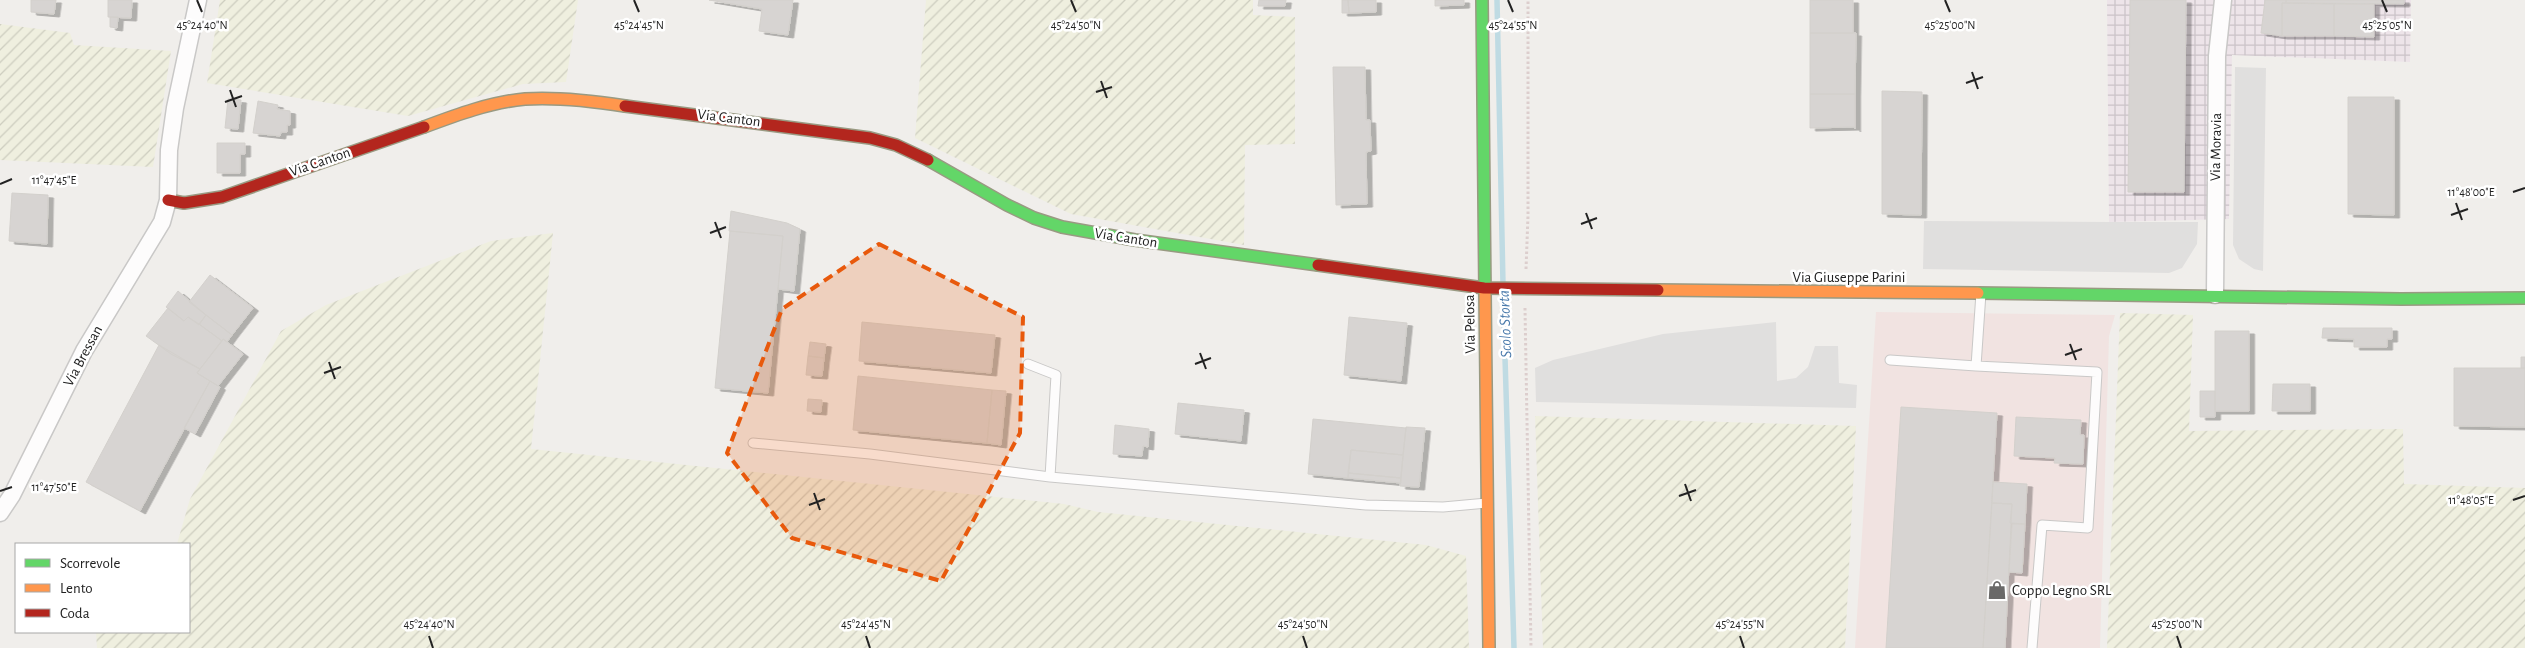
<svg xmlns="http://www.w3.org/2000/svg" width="2525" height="648" font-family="'Alegreya Sans',sans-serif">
<defs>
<pattern id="industrial-grid" width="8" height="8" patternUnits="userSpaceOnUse" patternTransform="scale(1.25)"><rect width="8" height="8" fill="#ede4e9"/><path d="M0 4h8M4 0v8" fill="none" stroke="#cbc3c8"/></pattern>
<pattern id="farmland-furrows" width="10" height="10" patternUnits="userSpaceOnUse" patternTransform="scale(1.25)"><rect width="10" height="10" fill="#efefdf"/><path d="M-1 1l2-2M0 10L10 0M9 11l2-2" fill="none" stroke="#cdcdbf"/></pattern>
<filter id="shadow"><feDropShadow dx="5.5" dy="3" stdDeviation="0" flood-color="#0004"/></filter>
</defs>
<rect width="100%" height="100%" fill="#f0eeeb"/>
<path fill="#f1e3e1" d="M1876 312 2115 315 2109 336 2100 648H1855Z"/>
<path fill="url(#industrial-grid)" d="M2107 0H2411L2410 62 2232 55 2229 219 2109 222Z"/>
<path fill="url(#farmland-furrows)" d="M220 0H578L566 82 523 84 408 116 207 83Z
M926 0H1253V15L1295 17V144L1245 145 1244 245 1071 214 915 138Z
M0 24 70 33 74 45 171 51 153 167 0 160Z
M553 233 531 449 1064 504 1098 512 1426 545 1466 556 1469 648H97L96 632H189V544H177L190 499 281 331 326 305 491 241Z
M2120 313 2193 315 2189 431 2403 429 2404 484 2525 488V648H2107Z
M1535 416 1856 426 1845 648H1543Z"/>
<path fill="#e0dfde" d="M2235 67 2266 68 2263 271 2254 269 2239 259 2233 245Z
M1924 221 2109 222H2198L2197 244 2182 268 2169 273 1923 269Z
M1776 322 1777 381 1796 378 1808 367 1815 346H1838L1839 383 1857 385 1856 408 1536 402 1535 368 1553 360 1663 334Z"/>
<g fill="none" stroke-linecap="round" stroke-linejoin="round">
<path stroke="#bfdbe3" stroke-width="5.5" d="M1497 0 1503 284
M1503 293 1514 648"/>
</g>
<path fill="#d7d4d2" stroke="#d3d0cc" filter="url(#shadow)" d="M31 0H56L54 14 31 12Z
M108 0H132L131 18 108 17Z
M709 0H793L788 35 759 31 762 9Z
M1259 0H1286L1285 6H1258Z
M1342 0H1348L1349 13H1342Z
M1348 0H1376V12L1349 13Z
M1435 0H1464V5L1435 6Z
M1810 0H1853V33H1810Z
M2130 0H2186L2184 192H2128Z
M2265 0H2286V3H2282V36L2261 33Z
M2286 0H2404V4L2286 3Z
M2282 3 2334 4V36H2282Z
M2334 4H2374V37L2334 36Z
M110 17H118L117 28 110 27Z
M1810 33H1856L1855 94H1810Z
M1333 67H1365L1366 120H1370L1371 151 1366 152 1367 204 1336 205Z
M1882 91 1922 92 1921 215 1882 214Z
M1810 94H1855V129L1854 127 1810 128Z
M2348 97H2394V215L2348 214Z
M228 99 241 100 238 129 225 128Z
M258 101 278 105 277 109 290 111V125H287V132H281L280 136 253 133Z
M217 143H245V154H240V173H217Z
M12 193 48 195 47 244 9 241Z
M731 211 787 223 800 229 794 291 778 289 783 236 729 231Z
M730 231 783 236 768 393 715 388Z
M210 275 253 308 232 335 189 302Z
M178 291 206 315 199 325 188 317 184 321 166 307Z
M168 308 184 321 188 317 199 324 222 341 200 369 171 354 146 336Z
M206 315 232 335 227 342 223 339 222 341 199 324Z
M1349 317 1407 323 1401 381 1344 375Z
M862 322 995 335 991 373 859 361Z
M2323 328H2392V339H2387V347H2354V339L2322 338Z
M2215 331H2249V411H2215Z
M223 339 243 354 218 386 197 373Z
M810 342 826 344 824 358 808 356Z
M159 345 200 369 197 373 210 381 140 511 86 482Z
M808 356 824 358 822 376 806 375Z
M2521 357H2525V368H2521Z
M2454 368H2525V427L2454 426Z
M858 376 992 390 987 443 853 430Z
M210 381 220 387 195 434 184 428Z
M2273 384H2310V411H2272Z
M992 390 1006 391 1001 445 987 443Z
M2200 391H2215V417H2200Z
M808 399 822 400 821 412 807 411Z
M1178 403 1244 410 1241 441 1175 434Z
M1901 407 1997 413 1983 648H1886Z
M2016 417 2081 420 2080 435H2084L2083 464 2054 463 2055 458 2014 456Z
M1313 419 1406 428 1403 455 1351 450 1348 478 1308 474Z
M1115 425 1149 429 1148 447 1143 446 1142 456 1113 454Z
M1406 427 1425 428 1419 487 1400 486Z
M1351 450 1403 455 1401 478 1348 473Z
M1348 473 1401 478V483L1348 478Z
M1993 482 2027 484 2025 524 2010 523 2012 504 1992 503Z
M1992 503 2012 504 2005 648H1983Z
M2012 524H2025L2022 573 2009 572Z"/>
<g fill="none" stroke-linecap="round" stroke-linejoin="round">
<g stroke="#c9c8c7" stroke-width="11">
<path id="lane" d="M1981 293 1976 366 2097 372 2088 528 2042 525 2032 648
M1890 360 1976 366
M1028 364 1056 375 1050 477 1366 505 1443 507 1487 503
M753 443 870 454 1050 477"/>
</g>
<g stroke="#c9c8c7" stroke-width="19">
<path id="street" d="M2215 295 2217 56 2223 0
M0 513 12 495 84 351 162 222 168 200 169 150 175 108 198 0"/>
</g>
<g stroke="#999a82" stroke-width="14">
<path id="fast" d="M1482 0 1485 293
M928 160 1007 205 1034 218 1062 227 1135 240 1318 265
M1978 293 2401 299 2525 298"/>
</g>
<g stroke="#999a82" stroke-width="14">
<path id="slow" d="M424 127C456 115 491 102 525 99 557 97 593 101 625 106
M1658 290 1978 293
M1485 293 1489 648"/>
</g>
<g stroke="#999a82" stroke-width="14">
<path id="jam" d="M625 106 870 138 896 145 928 160
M168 200 184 203 222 197 424 127
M1318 265 1484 288 1658 290"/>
</g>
<path stroke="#dccecd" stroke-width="3" stroke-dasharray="2.5 2.5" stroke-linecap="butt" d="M1526 269 1528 216V0
M1525 308 1531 648"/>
<use href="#lane" stroke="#fdfcfc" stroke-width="9"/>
<use href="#street" stroke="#fdfcfc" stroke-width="16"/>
<use href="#fast" stroke="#63d668" stroke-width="11"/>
<use href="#slow" stroke="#ff974d" stroke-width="11"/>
<use href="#jam" stroke="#b3261e" stroke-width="11"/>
</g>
<path fill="#e8590c" fill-opacity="0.2" stroke="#e8590c" stroke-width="4" stroke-dasharray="10 6" stroke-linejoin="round" d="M879 244 1023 317 1020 433 941 581 792 538 727 453 782 309Z"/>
<path fill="none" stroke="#222" stroke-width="2" d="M197 0 202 12M634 0 639 12M1071 0 1076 12M1508 0 1513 12M1945 0 1950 12M2382 0 2387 12M1972 72 1978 89M1101 81 1107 98M1966 83 1983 77M230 90 236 107M1096 92 1112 87M225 102 242 96M0 184 12 179M2513 192 2525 188M2456 203 2462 220M1586 213 1592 229M2451 215 2468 209M715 222 721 238M1581 224 1597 218M710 233 726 227M2070 344 2076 360M1200 353 1206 369M2065 355 2082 349M329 362 335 379M1195 364 1211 358M324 373 341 367M1685 484 1691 501M0 491 12 487M814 493 820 510M1679 496 1696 490M2513 500 2525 496M809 505 825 499M429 636 433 648M866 636 870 648M1303 636 1307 648M1740 636 1744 648M2177 636 2181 648"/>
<defs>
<g id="shop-bare" transform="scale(1.5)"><path d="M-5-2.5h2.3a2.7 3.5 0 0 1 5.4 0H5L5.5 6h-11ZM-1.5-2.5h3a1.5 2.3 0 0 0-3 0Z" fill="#6a6968" stroke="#fff" stroke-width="2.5" paint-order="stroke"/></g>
</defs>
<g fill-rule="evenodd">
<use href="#shop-bare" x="1997" y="590"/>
</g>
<g text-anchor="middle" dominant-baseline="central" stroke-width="5" stroke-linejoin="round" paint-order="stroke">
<g font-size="15" fill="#222" stroke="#fff">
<text transform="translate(729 118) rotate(7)">Via Canton</text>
<text transform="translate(2216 147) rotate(-89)">Via Moravia</text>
<text transform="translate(320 162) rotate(-19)">Via Canton</text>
<text transform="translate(1126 238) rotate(9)">Via Canton</text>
<text x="1849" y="277">Via Giuseppe Parini</text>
<text transform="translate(1470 324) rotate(-91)">Via Pelosa</text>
<text transform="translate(83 356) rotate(-62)">Via Bressan</text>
</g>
<g font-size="15" fill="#222" stroke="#fff" text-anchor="start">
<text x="2012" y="590">Coppo Legno SRL</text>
</g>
<g font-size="16" font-style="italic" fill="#4a7aab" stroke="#fff">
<text transform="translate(1505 324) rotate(-92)">Scolo Storta</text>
</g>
</g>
<g font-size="12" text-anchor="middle" fill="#222" stroke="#fff" stroke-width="5" stroke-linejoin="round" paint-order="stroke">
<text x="202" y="29">45°24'40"N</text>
<text x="639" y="29">45°24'45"N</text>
<text x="1950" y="29">45°25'00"N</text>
<text x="1076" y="29">45°24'50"N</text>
<text x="1513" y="29">45°24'55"N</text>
<text x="2387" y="29">45°25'05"N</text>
<text x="54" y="184">11°47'45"E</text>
<text x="2471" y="196">11°48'00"E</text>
<text x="54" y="491">11°47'50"E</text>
<text x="2471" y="504">11°48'05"E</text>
<text x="429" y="628">45°24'40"N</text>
<text x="866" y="628">45°24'45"N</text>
<text x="1303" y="628">45°24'50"N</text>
<text x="1740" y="628">45°24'55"N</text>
<text x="2177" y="628">45°25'00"N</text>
</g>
<rect x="15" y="543" width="175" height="90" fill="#ffffff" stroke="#a7a7a7"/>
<rect x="25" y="559" width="25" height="8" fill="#63d668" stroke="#a7a7a7"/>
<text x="60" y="568" font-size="15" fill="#222222">Scorrevole</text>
<rect x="25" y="584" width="25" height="8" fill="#ff974d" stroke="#a7a7a7"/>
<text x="60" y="593" font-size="15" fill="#222222">Lento</text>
<rect x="25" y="609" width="25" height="8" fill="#b3261e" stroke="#a7a7a7"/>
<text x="60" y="618" font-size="15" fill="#222222">Coda</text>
</svg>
